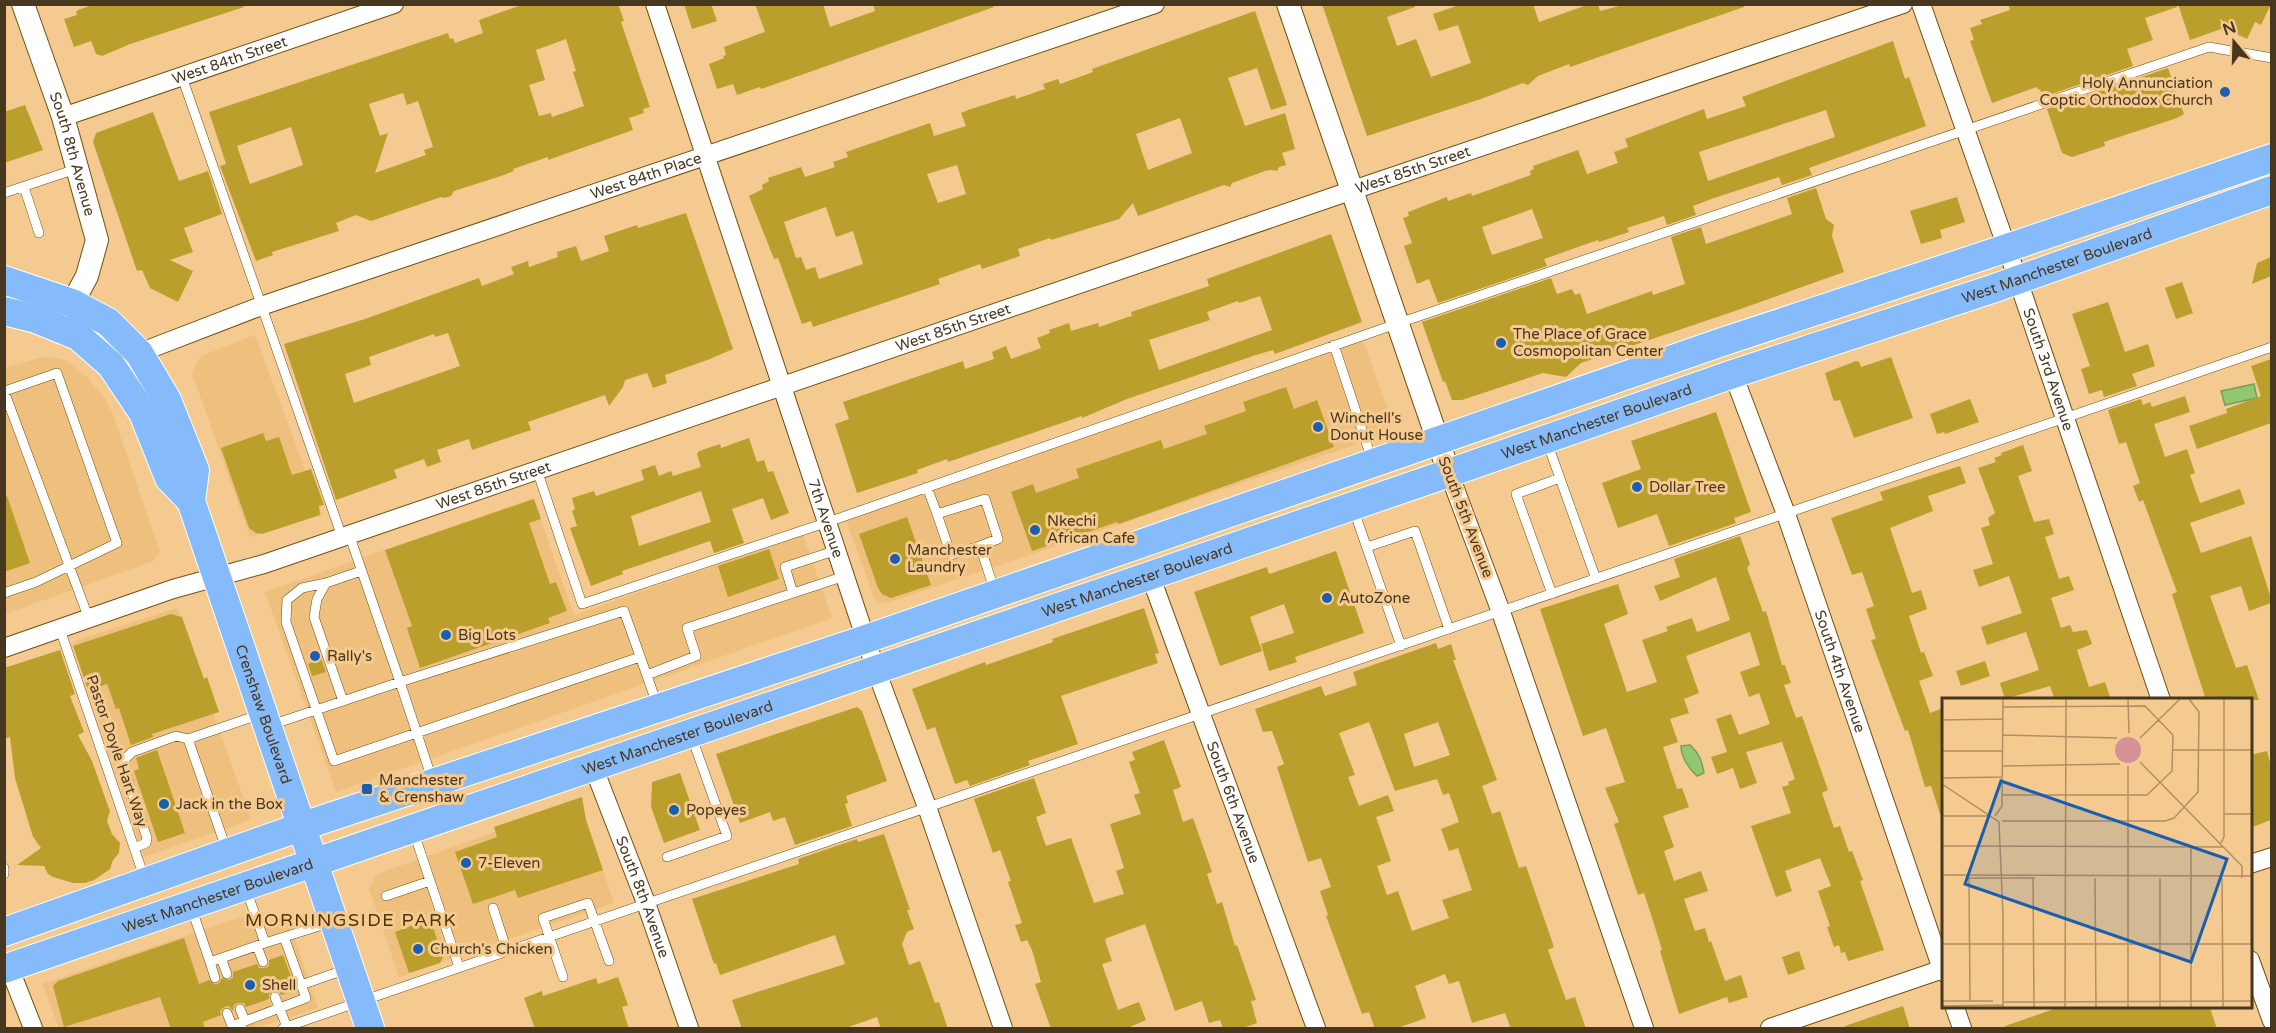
<svg xmlns="http://www.w3.org/2000/svg" width="2276" height="1033" font-family="'Varela Round',sans-serif">
<rect width="100%" height="100%" fill="#f5ca90"/>
<path fill="#eebf7d" d="M255 335 322 515 250 537 192 373 201 356Z
M1363 340 1391 418 1387 434 887 603 879 602 874 598 846 520Z
M46 356 65 360 87 377 105 399 112 412 160 552 153 561 5 614 4 368Z
M533 498 574 615 803 535 832 618 336 792 265 592Z
M177 608 251 820 144 857 72 642Z
M580 802 614 903 399 977 369 888 377 874Z
M259 911 289 921 318 1008 257 1028H59L42 984Z"/>
<path fill="#90c871" stroke="#7a9c58" stroke-width="1.5" d="M2254 384 2257 398 2225 405 2221 391Z
M1690 745C1699 753 1702 761 1704 773L1697 776C1689 769 1681 757 1681 746Z"/>
<path fill="#ba9f2d" fill-rule="evenodd" d="M95 4H243L244 7 130 44 102 56 96 54 91 41 74 47 64 19 77 15 76 12 78 10Z
M524 4H618L624 21 621 22 650 107 643 109 644 113 629 118 633 130 548 160V157L513 169 514 171 501 176 454 191 451 196 444 198 441 197 371 221 356 215 336 223 339 231 272 252 273 255 256 261 220 166 226 164 209 112 448 33 450 39 453 38 455 43 483 33 479 20ZM566 39 576 71 573 72 584 106 552 117 551 113 539 116 529 85 545 80 536 50ZM403 93 407 105 418 101 433 147 424 150 426 155 375 173 388 133 380 136 369 104ZM291 127 303 165 250 184 237 146Z
M684 4H711L717 21 692 29Z
M755 4H823L830 27 875 11 873 4H994V7L761 89 760 87 737 95 733 84 717 89 709 64 724 58 723 56 726 55 724 47 765 32Z
M1322 4H1415V7L1387 17 1397 46 1416 39 1431 77 1471 63 1458 25 1439 31 1433 14 1462 4H1533L1539 22 1590 4H1598L1600 11 1627 4H1744V7L1570 67 1569 64 1538 76 1528 85 1523 83 1481 99 1367 136Z
M2008 4H2177V7L2145 18 2153 40 2127 49 2133 66 2043 97 2040 89 2038 90 2037 87 1992 103 1970 41 1974 40 1970 28 1982 24 1980 20 2010 10Z
M2178 4H2271L2261 25 2255 22 2247 39 2224 28 2190 40Z
M1255 11 1287 105 1271 110 1257 68 1228 78 1245 126 1285 113 1295 149 1282 153 1286 165 1279 167 1277 171 1271 170 1265 171 1232 183 1230 187 1224 185 1138 216 1133 203 1119 219 1051 240 1050 238 1018 249 1020 256 982 269 980 264 938 279 940 284 813 327 811 321 802 324 778 258 774 259 749 196 763 189 762 185 769 181 768 178 801 167 805 177 835 167 833 162 848 157 846 152 930 123 934 136 966 126 961 113 968 110 1015 95 1016 99 1045 89 1043 84 1058 79 1060 84 1093 72 1092 69ZM1180 118 1192 153 1148 170 1136 134ZM957 165 966 194 938 203 927 174ZM826 207 836 237 853 231 863 264 819 279 815 267 806 270 801 257 796 258 784 222Z
M1893 41 1905 79 1909 77 1926 126 1809 168 1812 175 1782 185 1779 177 1714 198 1693 206 1696 215 1667 225 1664 216 1627 228 1629 232 1599 242 1598 240 1544 259 1547 266 1438 303 1429 279 1417 284 1404 246 1412 243 1403 218 1409 216 1408 212 1447 197 1448 201 1471 193 1472 196 1531 175 1530 171 1534 169 1533 166 1578 150 1587 174 1618 163 1614 152 1628 147 1625 139 1704 109 1707 119 1746 106 1742 97ZM1826 110 1835 137 1708 181 1699 152ZM1532 209 1543 238 1492 255 1482 227Z
M2168 68 2184 114 2177 118 2104 142 2105 146 2072 157 2062 153 2047 109Z
M25 105 43 150 4 163V112Z
M153 112 179 181 208 171 222 214 184 228 193 252 170 260 193 271 178 302 150 288 142 270 137 271 93 142 96 133Z
M1816 188 1826 219 1834 225 1832 236 1844 272 1735 311 1581 363 1566 377 1543 373 1462 400H1452L1445 381 1443 382 1422 322 1551 278 1557 294 1572 289 1575 295 1580 293 1587 314 1652 291 1653 295 1685 284 1671 237 1701 227 1706 244 1792 214 1787 198Z
M1957 197 1965 222 1940 230 1942 238 1921 244 1910 211Z
M686 213 733 349 710 359 665 375 667 383 653 388 647 373 625 380 623 387 609 406 605 395 528 422 531 430 472 450 469 439 437 450 441 462 427 467 424 459 394 470 397 478 336 500 284 344 365 319 479 278 482 286 514 274 511 267 528 261 529 267 558 257 557 252 576 246 581 261 609 251 604 236 637 225 638 228ZM448 333 460 366 354 403 345 374 371 365 369 357 434 334 435 337Z
M1331 234 1362 322 1275 354 1273 350 1256 355 1127 399 1082 418V416L948 462 947 459 917 470 918 473 857 493 835 424 849 419 843 402 963 361 965 369 994 359 992 352 1006 346 1011 359 1041 348 1037 338 1050 333 1049 330 1069 323 1071 331 1098 323 1099 327 1128 317 1132 316 1131 312 1209 286 1207 279ZM1260 296 1272 330 1159 370 1149 340 1210 320 1207 312 1238 301 1239 303Z
M2271 257V276L2252 284 2257 263Z
M2182 282 2193 313 2176 319 2165 288Z
M2108 302 2125 352 2148 344 2155 366 2132 374 2137 386 2104 397 2102 390 2089 394 2081 369 2090 366 2072 314Z
M1891 357 1913 418 1854 438 1840 400 1835 401 1833 399 1825 373 1856 361 1859 362 1861 367Z
M2271 359V423L2197 449 2189 426 2227 413 2226 409 2261 396 2251 366Z
M1286 387 1294 409 1317 400 1334 447 1119 524 1117 522 1032 551 1011 492 1033 484 1036 493 1079 478 1076 469 1161 440 1164 449 1207 434 1204 426 1246 411 1243 402Z
M2185 396 2190 412 2154 424 2165 457 2187 449 2195 473 2190 475 2200 503 2240 489 2245 504 2190 523 2201 553 2251 536 2271 598V603L2249 611 2241 586 2210 596 2236 668 2247 665 2259 700H2206L2172 594 2177 592 2143 500 2139 502 2133 486 2140 483 2126 442 2119 444 2108 410 2141 399 2143 405 2150 402 2152 407Z
M1970 399 1979 422 1945 434 1944 432 1937 434 1930 414Z
M1716 412 1751 512 1734 518 1736 523 1669 546 1657 514 1618 528 1602 483 1641 469 1631 441Z
M263 433 266 441 279 437 292 475 311 469 324 505 319 506 320 515 262 534 256 533 249 528 221 448Z
M749 438 757 462 764 460 768 472 773 471 789 513 771 520 763 498 732 509 744 543 714 553 710 541 622 571 623 574 591 586 570 528 577 526 572 511 575 509 572 498 594 491 596 496 644 480 641 470 655 465 659 476 671 471 673 476 701 467 697 454 699 451 720 444 721 448ZM701 491 711 522 639 546 631 516Z
M2023 445 2032 471 2018 476 2034 522 2049 519 2054 534 2045 537 2059 579 2069 576 2074 590 2051 598 2061 628 2070 625 2073 632 2087 630 2092 644 2077 650 2089 687 2105 682 2110 697 2101 700H2055L2050 686 2005 699 2000 683 2039 670 2026 632 1987 645 1981 627 2022 613 2009 576 1979 587 1973 570 1993 564 1981 528 1990 525 1988 518 1995 513 1978 468 1996 462 1994 458 2002 455 2001 453Z
M1960 466 1966 483 1928 496 1933 511 1890 528 1912 593 1921 590 1927 609 1909 616 1921 653 1924 652 1933 676 1919 681 1930 713 1943 708V814H1940L1931 786 1925 787 1908 730 1905 731 1871 640 1876 639 1866 609 1874 606 1862 572 1852 575 1831 518 1883 500 1880 492Z
M7 496 30 563 4 572V497Z
M534 499 541 519 529 523 550 584 556 582 567 611 548 618 550 623 420 668 407 628 412 626 385 550Z
M907 517 931 585 891 598 882 594 878 588 859 534Z
M1740 536 1750 564 1747 568 1763 612 1766 611 1782 665H1785L1791 683 1784 685 1796 718 1802 716 1828 790 1822 793 1834 828 1840 826 1849 852 1852 851 1863 880 1860 881 1884 950 1848 961 1845 952 1841 953 1839 945 1834 947 1827 927 1830 926 1818 891 1831 886 1820 858 1785 871 1792 891 1776 897 1751 826 1791 813 1782 787 1789 785 1788 782 1795 779 1782 742 1746 752 1757 783 1740 789 1733 768 1717 774 1711 757 1727 752 1716 719 1731 714 1739 735 1770 724 1759 693 1749 697 1740 672 1760 665 1750 632 1686 656 1699 693 1684 699 1689 713 1670 719 1678 742 1663 747 1677 789 1682 788 1689 807 1663 816 1674 847 1664 851 1674 881 1701 871 1708 891 1684 899 1695 931 1705 928 1709 942 1711 941 1725 981 1741 975 1748 997 1729 1003 1727 997 1679 1014 1660 951 1662 950 1654 924 1644 893 1638 895 1614 824 1619 822 1605 788 1625 782 1606 728 1583 736 1540 609 1618 584 1628 614 1604 624 1627 692 1657 682 1642 640 1668 631 1666 627 1692 618 1697 632 1730 620 1716 577 1660 601 1654 586 1680 577 1674 559Z
M769 549 779 579 728 597 718 566Z
M1336 551 1364 633 1295 657 1297 662 1269 671 1261 644 1294 633 1284 604 1250 617 1262 651 1220 666 1194 592 1267 567 1269 574Z
M1144 608 1159 653 1155 654 1158 663 1061 696 1078 744 1028 761 1030 765 970 786 967 780 955 784 935 727 927 730 912 689 985 662 986 665 1053 642 1052 639Z
M171 614 182 617 204 679 207 677 219 712 152 734 153 737 131 745 119 708 116 709 107 684 88 690 73 646Z
M1436 643 1438 649 1451 644 1456 660H1453L1497 780 1482 786 1492 814 1500 811 1519 868 1526 866 1554 947 1548 950 1566 1000 1575 997 1586 1029H1511L1505 1013 1472 1023 1459 981 1449 984 1445 974 1415 986 1426 1018 1395 1029H1375L1369 1012 1362 1014 1326 916 1328 915 1320 891 1331 887 1321 858 1308 862 1277 767 1284 764 1272 731 1263 732 1255 709 1321 686 1325 696 1357 685 1353 672ZM1369 722 1395 791 1437 779 1443 795 1449 793 1459 822 1441 829 1449 851 1458 848 1472 890 1442 900 1449 918 1412 931 1398 891 1387 895 1377 866 1391 861 1376 817 1394 811 1388 795 1359 806 1348 777 1355 775 1339 733ZM1438 722 1450 755 1414 767 1404 734Z
M60 650 75 694 70 696 84 732 78 735 92 761 108 806 110 811 107 821 112 834 120 843 119 853 113 860 110 869 94 880 85 883H73L53 877 48 874 44 866 17 865 41 848 33 837 15 778 10 737 4 739V668Z
M321 659 326 672 312 676 308 664Z
M1985 661 1990 676 1961 686 1956 671Z
M857 707 862 711 887 781 846 796 848 803 845 804 852 826 795 845 785 817 773 821 770 812 740 823 716 754Z
M1164 740 1181 787 1173 790 1183 822 1193 818 1212 872 1207 874 1217 904 1222 902 1235 946 1237 945 1256 1000 1251 1001 1257 1023 1240 1029H1223L1220 1020 1209 1023 1202 1001 1175 1011 1145 924 1107 938 1105 940 1112 961 1102 964 1118 1010 1139 1002 1146 1020 1125 1029H1051L1035 984 1041 982 1032 950 1027 940 1021 942 1015 925 1022 923 1008 882 1011 881 1000 850 993 853 974 799 1034 778 1046 813 1036 817 1046 846 1071 838 1094 903 1124 894 1116 871 1124 868 1110 824 1141 814 1134 795 1140 793 1129 762 1135 760 1132 752Z
M157 750 185 833 158 842 134 771 139 769 136 758Z
M2267 751 2271 766V820L2250 828V755Z
M680 773 700 830 664 843 651 807 652 782Z
M582 797 586 820 603 870 518 898 515 890 473 904 455 852 497 837 494 827Z
M884 834 910 910H907L914 929 907 932 902 944 909 965 920 961 935 1003 939 1002 948 1029H881L877 1017 843 1029H742L732 1000 845 964 835 935 720 975 716 963 714 964 692 899 799 864 798 859 857 839 858 842Z
M430 919 443 957 440 963 409 973 395 932Z
M184 938 199 984 209 980 216 985 220 982 222 978 229 980 233 978V972L257 964 259 968H265L269 966V960L283 955 296 990 281 995 279 991H273L269 993V999L246 1007 244 1003H238L234 1005 233 1011 229 1006 224 1007 220 1011 221 1015 203 1022 205 1029H171L160 997 64 1027 53 986 58 981Z
M1799 951 1805 969 1788 975 1782 957Z
M618 977 628 1005 622 1007 629 1029H535L524 998 542 991 543 996 596 978 598 984Z
M1903 1006 1910 1029H1845V1026Z
M2057 1008H2210L2217 1029H2005V1026Z"/>
<g fill="none" stroke-linecap="round" stroke-linejoin="round">
<g stroke="#734e0f" stroke-width="10">
<path id="service" d="M182 77 342 537
M24 187 39 233
M4 193 76 169
M1334 345 1372 460
M4 391 89 619
M1547 442 1596 579
M537 470 582 604 828 522 1399 323 2209 47 2272 58
M927 487 937 514
M1353 508 1401 646
M349 534 400 682 624 611 657 704
M980 546 951 555 937 514 985 499 998 539 980 546 995 592
M1367 547 1415 531 1449 629
M361 571 326 583 302 588 287 600 286 622 334 761 640 657
M326 583 317 599 314 617 343 701
M4 593 36 582 117 543 57 373 5 391
M793 593 785 567 837 550
M1552 594 1516 494 1560 478
M60 629 145 880
M647 675 696 656 687 628 845 576
M271 725 400 682 432 779
M414 833 459 967
M134 848 146 843 147 838 123 766 126 758 132 752 176 736 188 739
M227 851 188 739 261 714
M667 857 727 836 691 735
M4 868V874
M386 896 430 881
M191 907 210 962 265 943 246 889
M493 908 507 951
M265 943 329 923
M257 946 263 962
M221 958 227 974
M210 962 215 978
M563 977 543 918 588 903 609 961
M301 985 347 969
M275 997 287 1027
M240 1009 245 1021
M227 1013 232 1026 240 1023
M242 1028 240 1023 306 998 284 937
M283 1028 2272 347"/>
</g>
<g stroke="#734e0f" stroke-width="20">
<g id="minor">
<path id="s1" d="M655 4 876 670 927 807 1003 1028"/>
<path id="s2" d="M1921 4 2007 248 2161 700"/>
<path id="s3" d="M63 117 394 4"/>
<path id="s4" d="M139 353 261 306 1155 4"/>
<path id="s5" d="M1733 374 1786 514 1943 972"/>
<path d="M1449 473 1501 612 1644 1028"/>
<path id="s6" d="M1150 575 1316 1028"/>
<path id="s7" d="M4 648 173 589 264 564 1353 190 1903 4"/>
<path id="s8" d="M593 766 646 903 689 1028"/>
<path d="M2250 864 2272 857"/>
<path d="M2250 960 2272 1021"/>
<path d="M9 967 33 1028"/>
<path d="M1955 1008 1962 1028"/>
<path d="M1770 1028 1943 969"/>
</g>
</g>
<g stroke="#734e0f" stroke-width="24">
<g id="tertiary">
<path id="s9" d="M23 4 63 117 97 240 87 276 65 317"/>
<path d="M1288 4 1449 473"/>
</g>
</g>
<g stroke="#fff" stroke-width="30">
<g id="primary">
<path d="M4 280 72 303 108 322 139 353 167 400 195 470 191 501"/>
<path id="s10" d="M4 311 36 319 78 336 111 365 143 413 169 478 191 501 370 1028"/>
<path d="M4 932 303 826 866 639 1722 342 2007 248 2272 158"/>
<path id="s11" d="M4 969 1449 473 1733 374 1992 289 2272 190"/>
</g>
</g>
<use href="#service" stroke="#fff" stroke-width="9"/>
<use href="#minor" stroke="#fff" stroke-width="18"/>
<use href="#tertiary" stroke="#fff" stroke-width="22"/>
<use href="#primary" stroke="#86bbfb" stroke-width="28"/>
</g>
<g fill="#1a5faf" stroke="#f5ca90" stroke-width="2">
<circle cx="2225" cy="92" r="6"/>
<circle cx="1501" cy="343" r="6"/>
<circle cx="1318" cy="427" r="6"/>
<circle cx="1637" cy="487" r="6"/>
<circle cx="1035" cy="530" r="6"/>
<circle cx="895" cy="559" r="6"/>
<circle cx="1327" cy="598" r="6"/>
<circle cx="446" cy="635" r="6"/>
<circle cx="315" cy="656" r="6"/>
<rect x="361" y="783" width="12" height="12" rx="3"/>
<circle cx="164" cy="804" r="6"/>
<circle cx="674" cy="810" r="6"/>
<circle cx="466" cy="863" r="6"/>
<circle cx="418" cy="949" r="6"/>
<circle cx="250" cy="985" r="6"/>
</g>
<g text-anchor="middle" dominant-baseline="central" stroke-width="6" stroke-linejoin="round" paint-order="stroke">
<g font-size="15" fill="#48371f" stroke="#f5ca90">
<text stroke="none"><textPath href="#s3" startOffset="176">West 84th Street</textPath></text>
<text stroke="none"><textPath href="#s9" startOffset="158">South 8th Avenue</textPath></text>
<text stroke="none"><textPath href="#s7" startOffset="1488">West 85th Street</textPath></text>
<text stroke="none"><textPath href="#s4" startOffset="537">West 84th Place</textPath></text>
<text stroke="none"><textPath href="#s11" startOffset="2170">West Manchester Boulevard</textPath></text>
<text stroke="none"><textPath href="#s7" startOffset="1002">West 85th Street</textPath></text>
<text stroke="none"><textPath href="#s2" startOffset="387">South 3rd Avenue</textPath></text>
<text stroke="none"><textPath href="#s11" startOffset="1684">West Manchester Boulevard</textPath></text>
<text stroke="none"><textPath href="#s7" startOffset="516">West 85th Street</textPath></text>
<text stroke="none"><textPath href="#s1" startOffset="542">7th Avenue</textPath></text>
<text transform="translate(1466 517) rotate(69)">South 5th Avenue</text>
<text stroke="none"><textPath href="#s11" startOffset="1198">West Manchester Boulevard</textPath></text>
<text stroke="none"><textPath href="#s5" startOffset="316">South 4th Avenue</textPath></text>
<text stroke="none"><textPath href="#s10" startOffset="507">Crenshaw Boulevard</textPath></text>
<text stroke="none"><textPath href="#s11" startOffset="712">West Manchester Boulevard</textPath></text>
<text transform="translate(117 751) rotate(71)">Pastor Doyle Hart Way</text>
<text stroke="none"><textPath href="#s6" startOffset="242">South 6th Avenue</textPath></text>
<text stroke="none"><textPath href="#s11" startOffset="226">West Manchester Boulevard</textPath></text>
<text stroke="none"><textPath href="#s8" startOffset="140">South 8th Avenue</textPath></text>
</g>
<g font-size="15" fill="#48371f" stroke="#f5ca90" text-anchor="start">
<text x="2213" y="83" text-anchor="end">Holy Annunciation<tspan x="2213" dy="17">Coptic Orthodox Church</tspan></text>
<text x="1513" y="334">The Place of Grace<tspan x="1513" dy="17">Cosmopolitan Center</tspan></text>
<text x="1330" y="418">Winchell's<tspan x="1330" dy="17">Donut House</tspan></text>
<text x="1649" y="487">Dollar Tree</text>
<text x="1047" y="521">Nkechi<tspan x="1047" dy="17">African Cafe</tspan></text>
<text x="907" y="550">Manchester<tspan x="907" dy="17">Laundry</tspan></text>
<text x="1339" y="598">AutoZone</text>
<text x="458" y="635">Big Lots</text>
<text x="327" y="656">Rally's</text>
<text x="379" y="780">Manchester<tspan x="379" dy="17">&amp; Crenshaw</tspan></text>
<text x="176" y="804">Jack in the Box</text>
<text x="686" y="810">Popeyes</text>
<text x="478" y="863">7-Eleven</text>
<text x="430" y="949">Church's Chicken</text>
<text x="262" y="985">Shell</text>
</g>
<g font-size="18" letter-spacing="1.5" fill="#503504" stroke="#f5ca90">
<text x="351" y="920">MORNINGSIDE PARK</text>
</g>
</g>
<g transform="translate(1942 698)">
<rect width="310" height="310" fill="#f5ca90"/>
<path d="M173 52a13 13 0 1 1 26 0a13 13 0 1 1-26 0Z" fill="#d49296"/>
<path fill="none" stroke="#b08f63" stroke-width="1.5" d="M186 1 187 35M61 9 203 8 231 37 230 73 205 97H61M0 22 61 21M61 37 175 40M198 40 238 1M231 52H311M0 53H61M198 64 300 168V180M61 68 178 66M186 68V310M0 80 61 79M0 86 57 124 61 217M282 116H311M0 118H46M53 118 60 108 61 1M60 123H223L232 120 256 94 257 14 247 1M279 145 282 139V1M0 148 282 149M249 149V310M0 177 311 178M27 180 28 303M27 180H93M91 180 92 310M153 180 154 310M218 180V310M280 180 281 310M0 246H311M0 303H51M61 304 311 303M0 308 61 307M61 310V216M123 310 124 1"/>
<path fill="#1a5faf" fill-opacity="0.15" stroke="#1a5faf" stroke-width="3" d="M59 83 285 161 249 264 23 186Z"/>
<rect width="310" height="310" fill="none" stroke="#48371f" stroke-width="3"/>
</g>
<rect width="2276" height="1033" fill="none" stroke="#48371f" stroke-width="12"/>
<g transform="translate(2234 42) rotate(341)" stroke="#f5ca90" stroke-width="4.5" paint-order="stroke">
<path d="M0-4.5L10 22L0 15L-10 22Z" fill="#48371f"/>
<text y="-9" font-size="16" font-weight="bold" text-anchor="middle" fill="#48371f">N</text>
</g>
</svg>
